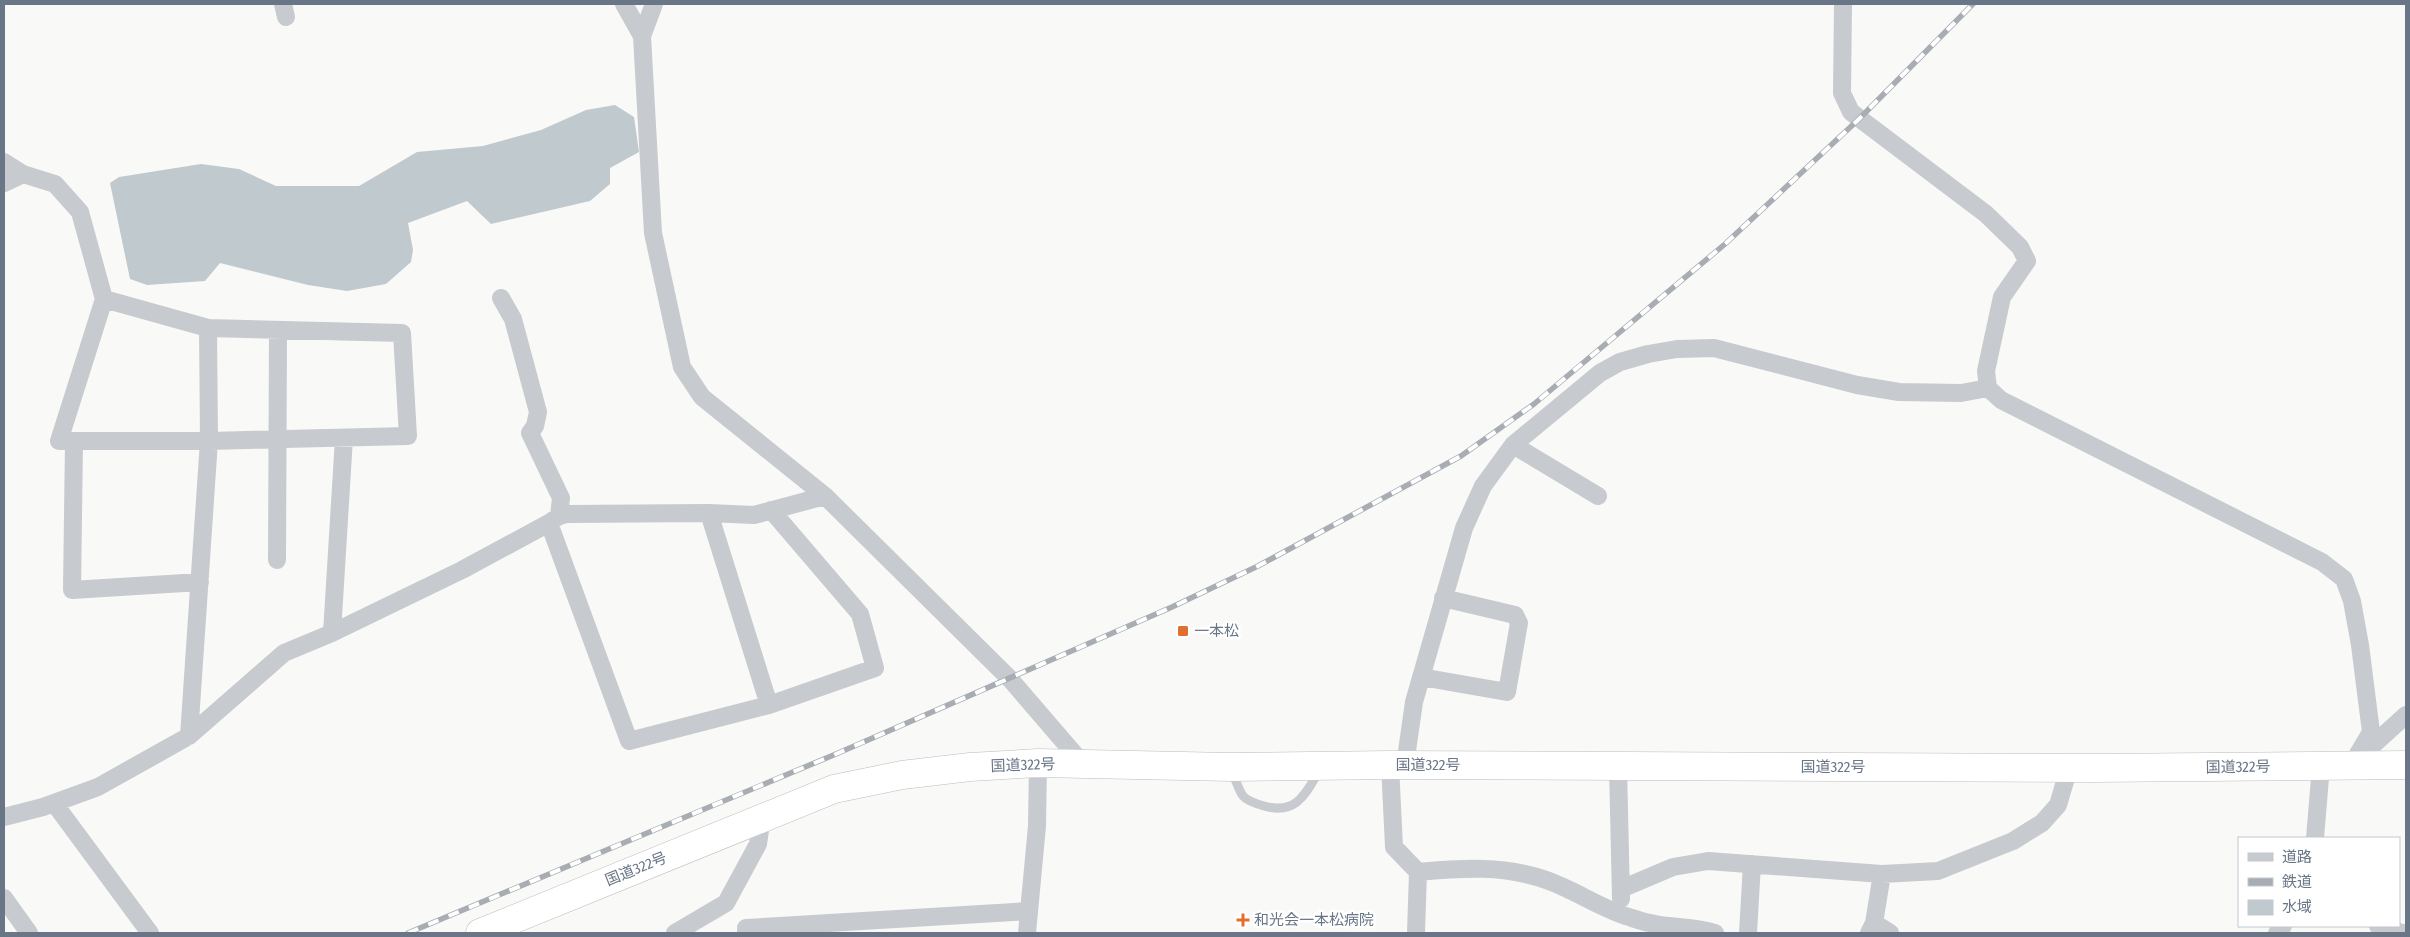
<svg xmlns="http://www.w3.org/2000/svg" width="2410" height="937" font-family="'Fira Sans Condensed','Noto Sans JP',sans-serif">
<rect width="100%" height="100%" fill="#f9f9f7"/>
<path fill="#c0c9ce" d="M615 105 634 117 639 152 610 168V184L590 201 491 224 467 201 408 223 413 250 411 262 386 284 347 291 308 285 220 263 205 281 147 285 130 279 110 183 119 177 201 164 239 169 276 186H359L417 152 483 146 541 130 586 110Z"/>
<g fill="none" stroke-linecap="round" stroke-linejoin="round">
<g stroke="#babcc0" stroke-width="29">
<path id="highway" d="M480 933 834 789 902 775 970 767 1038 763 1231 767 1390 765 2095 768 2406 765"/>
</g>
<path stroke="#c7cace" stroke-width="9" d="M1232 771C1235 778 1238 789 1243 796 1247 801 1257 804 1264 806 1296 815 1305 795 1319 771"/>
<path stroke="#c7cace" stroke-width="18" d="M283 4 286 17
M624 4 642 36
M654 4 642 36 653 233 682 367 702 397 825 496 1010 679 1084 765
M1843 4 1842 93 1851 112 1986 214 2020 247 2027 261 2002 297 1986 371 1988 388 2001 400 2322 562 2344 579 2352 601 2360 645 2371 732 2352 764
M4 162 23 174 55 184 80 212 104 299 59 441H209L408 436 402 333 208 328 104 299
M4 183 23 174
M501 298 513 319 538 412 535 426 530 433 561 498 559 516
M74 441 72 590 200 582
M1513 445 1598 496
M709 513 769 705
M549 523 629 741 769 705 875 668 860 614 771 510
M277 560 278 331
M332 633 344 438
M1421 677 1507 692 1519 623 1515 615 1443 598
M189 736 209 441 208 328
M2363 754 2406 715
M1390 765 1394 847 1418 872 1416 933
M1405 765 1414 702 1464 528 1483 486 1513 445 1600 373 1620 362 1648 354 1677 349 1714 348 1857 385 1899 392 1961 393 1988 388
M1618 766 1621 899
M54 803 150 933
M4 817 43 807 98 787 189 736 284 653 332 633 462 570 549 523 559 516 566 514 709 513 754 515 825 496
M2315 838 2321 766
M1418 872C1462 868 1504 865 1546 880 1575 890 1600 908 1629 917 1638 920 1646 923 1655 924 1675 928 1695 926 1715 933
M1882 874 1938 871 2013 841 2042 823 2058 805 2069 768
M1621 889 1673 867 1708 861 1882 874 1874 923
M4 898 29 933
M2378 926 2402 933
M675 933 726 903 758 844 762 817
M746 933V928L1029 911
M1027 933 1037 826 1038 763
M1748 933 1752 864
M1869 933 1874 923 1890 933
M2277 933 2283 926"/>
<use href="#highway" stroke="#fff" stroke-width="28"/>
<g stroke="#a8acb3" stroke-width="5.5">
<path id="rail" d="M408 933 836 754 1172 607 1258 566 1461 456 1534 404 1725 244 1859 119 1973 4"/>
</g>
<use href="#rail" stroke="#fff" stroke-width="4" stroke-dasharray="11" stroke-linecap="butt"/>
</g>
<g fill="#e1702f" stroke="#fff" stroke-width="2">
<rect x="1177" y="625" width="12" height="12" rx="2.5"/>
<path d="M1240.5 912.5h5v5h5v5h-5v5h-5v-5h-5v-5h5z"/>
</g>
<g text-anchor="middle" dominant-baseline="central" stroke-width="5" stroke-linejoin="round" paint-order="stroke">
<g font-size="15" fill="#697687" stroke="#fff" text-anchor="start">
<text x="1194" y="631">一本松</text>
<text x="1254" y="920">和光会一本松病院</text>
</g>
<g font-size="15" fill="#697687" stroke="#fff">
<text transform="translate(1023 765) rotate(-2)">国道322号</text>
<text x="1428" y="765">国道322号</text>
<text x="1833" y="767">国道322号</text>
<text transform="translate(2238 767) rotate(-1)">国道322号</text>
<text transform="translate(636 869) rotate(-22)">国道322号</text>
</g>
</g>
<rect width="2410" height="937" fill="none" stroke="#697687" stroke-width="10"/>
<rect x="2238" y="837" width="162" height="90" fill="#ffffff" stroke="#c3c8cf"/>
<rect x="2248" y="853" width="25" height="8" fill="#c7cace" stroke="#c3c8cf"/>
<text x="2282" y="862" font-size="15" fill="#697687">道路</text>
<rect x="2248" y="878" width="25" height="8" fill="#a8acb3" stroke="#c3c8cf"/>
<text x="2282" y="887" font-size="15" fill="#697687">鉄道</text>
<rect x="2248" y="900" width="25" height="15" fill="#c0c9ce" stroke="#c3c8cf"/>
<text x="2282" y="912" font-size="15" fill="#697687">水域</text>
</svg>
